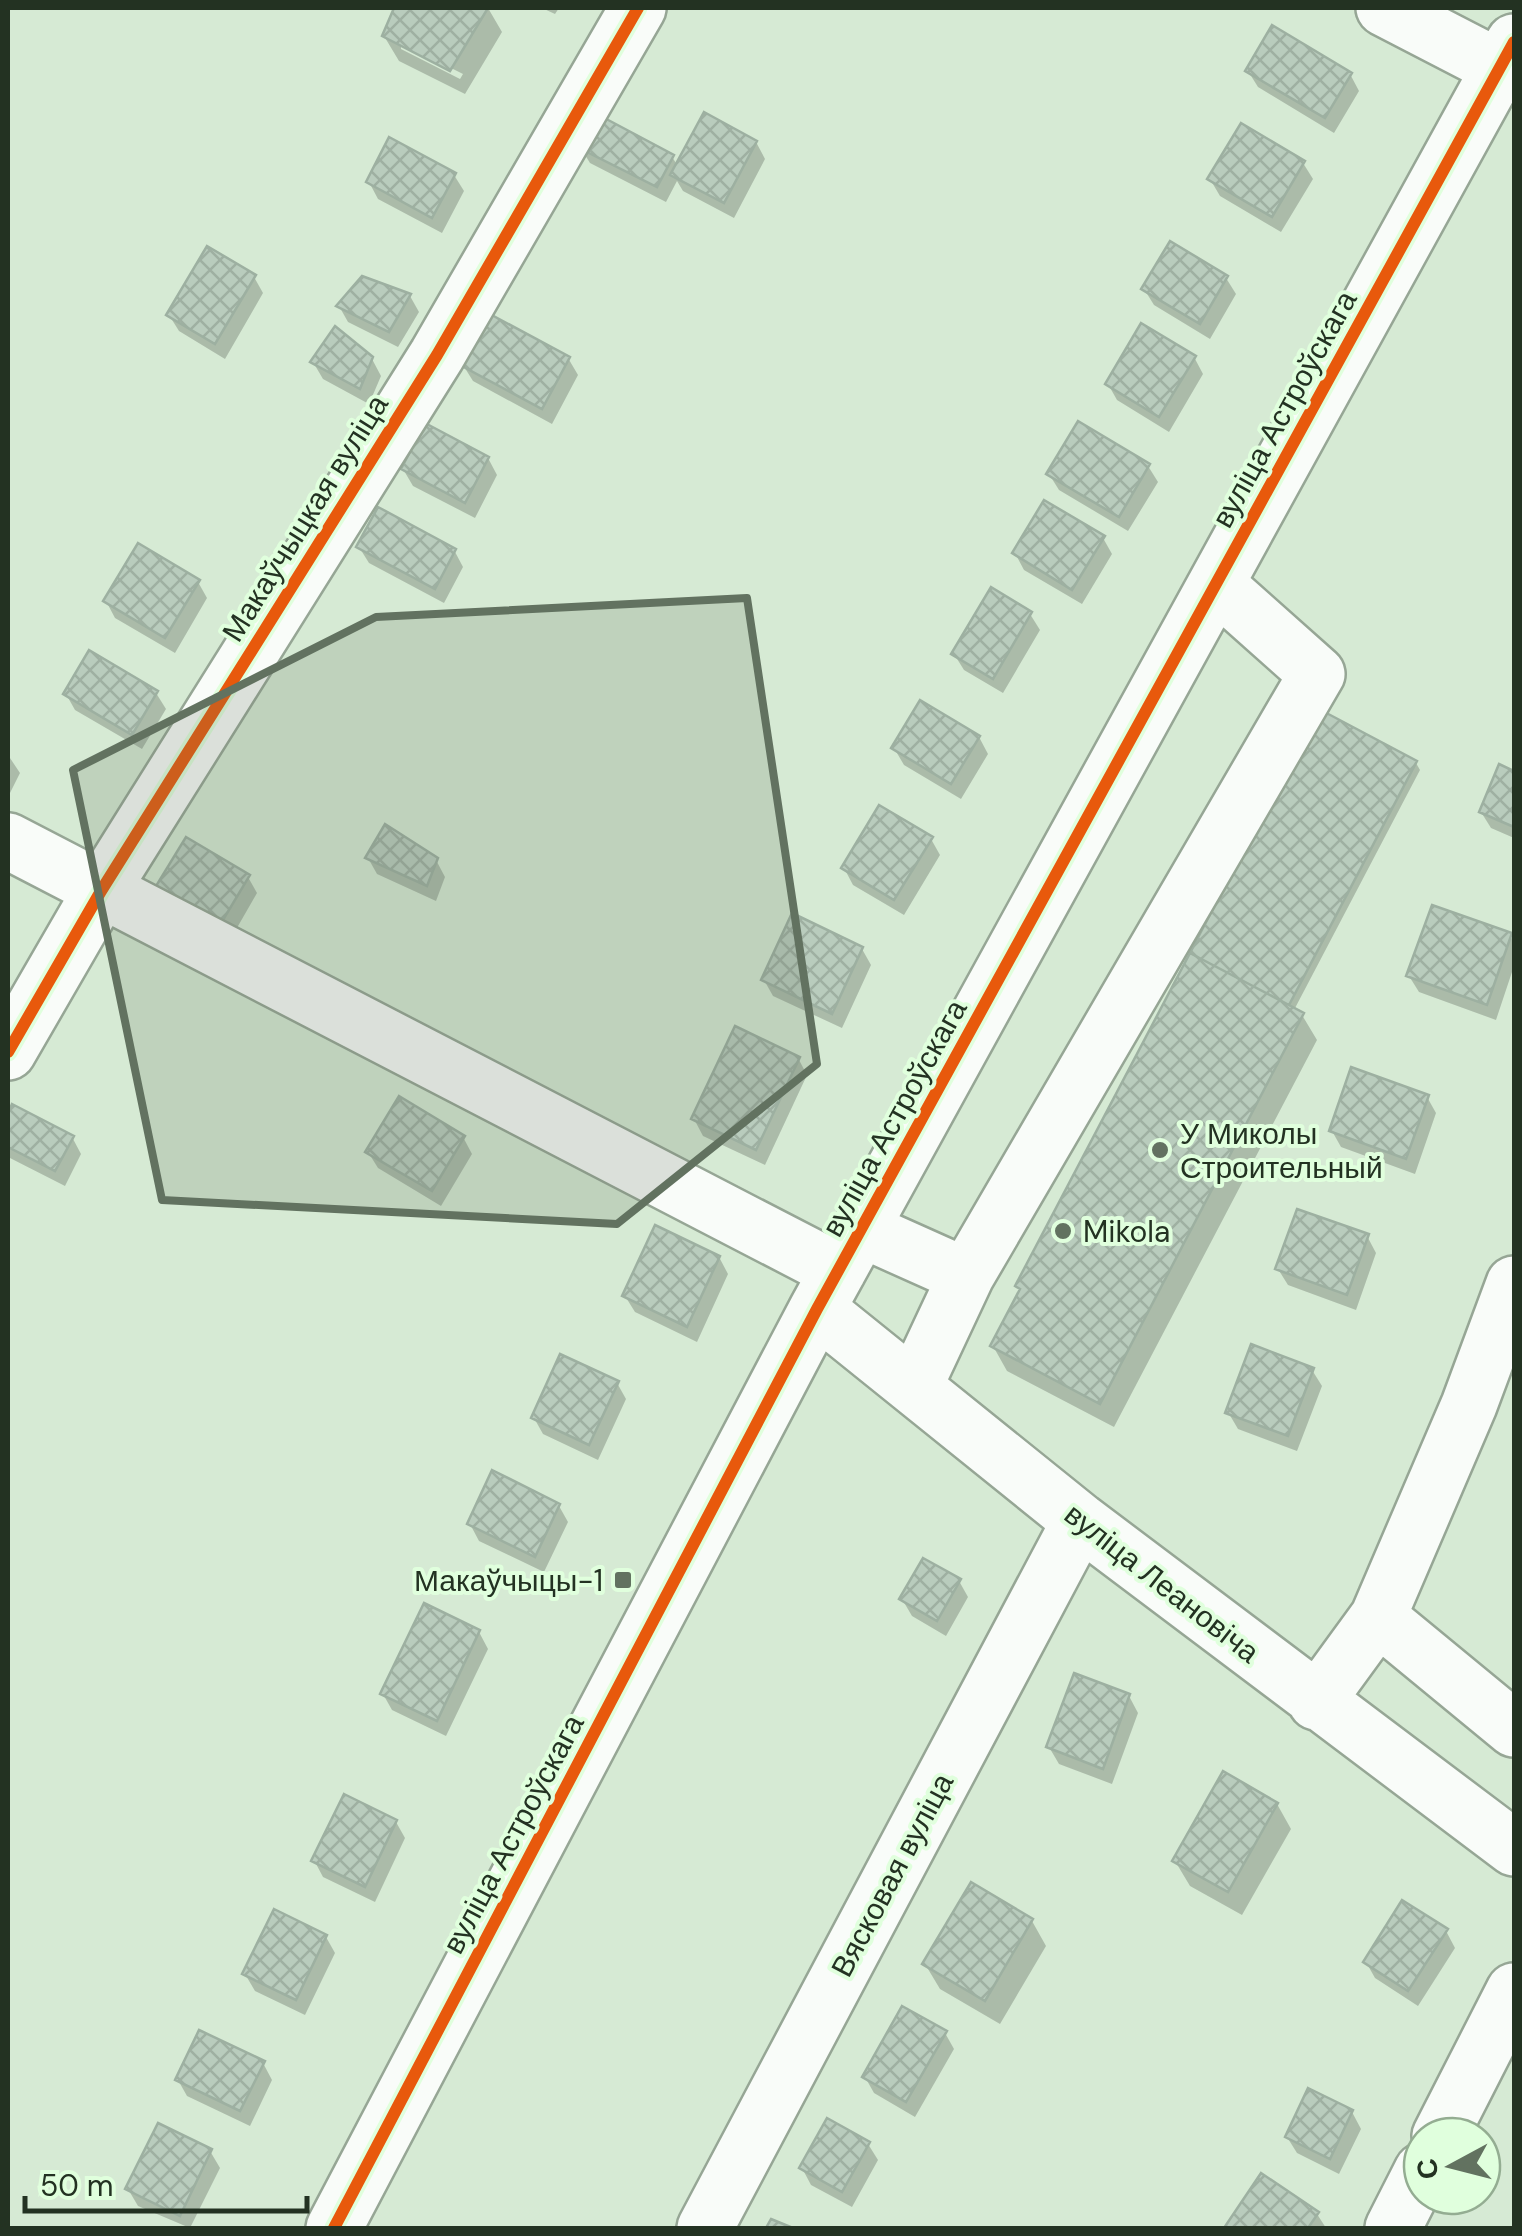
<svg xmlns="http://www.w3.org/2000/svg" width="1522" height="2236" font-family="'DM Sans',sans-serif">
<defs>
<pattern id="building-cross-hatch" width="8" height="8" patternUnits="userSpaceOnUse" patternTransform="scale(2.5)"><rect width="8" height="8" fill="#b9ccbd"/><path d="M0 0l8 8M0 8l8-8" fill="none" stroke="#9fb0a2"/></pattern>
</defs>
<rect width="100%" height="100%" fill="#d6ead4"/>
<path fill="#0003" fill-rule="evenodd" d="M397 8H488L502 32 465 94 399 61 384 36ZM401 43 463 74 460 79 401 49Z
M542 8H559L555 14Z
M1248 71 1350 74 1359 91 1334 133 1258 87Z
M756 142 765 159 734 218 683 191 677 181 666 202 590 163 580 147 672 157 678 166Z
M1303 163 1313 179 1281 232 1220 196 1210 179Z
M454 175 464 191 442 233 378 199 369 182Z
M254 277 263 293 225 359 179 331 169 315Z
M1226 278 1236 294 1210 339 1154 305 1144 289Z
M410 296 419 312 398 347 348 322 339 306Z
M1194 357 1203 374 1169 432 1117 400 1108 384Z
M568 358 578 375 552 424 473 381 463 365Z
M372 359 381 376 369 404 323 379 313 362Z
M488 458 497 475 475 518 413 486 403 469Z
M1148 466 1158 482 1128 531 1059 490 1049 474Z
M1103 538 1112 554 1082 604 1024 570 1015 553Z
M359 547 454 550 463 567 444 603 369 563Z
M198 582 207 598 175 653 115 618 106 601Z
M1030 614 1040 630 1003 693 964 670 954 654Z
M156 693 166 709 142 749 75 710 66 694Z
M1318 712 1416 763 1420 770 1294 1010 1302 1015 1317 1040 1114 1427 1007 1371 993 1346 1021 1292 1018 1286Z
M979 737 988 754 961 799 904 765 894 748Z
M8 755 20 773 8 797Z
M1500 768 1514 774V838L1491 828 1481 812Z
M931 839 940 855 904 915 853 885 844 868Z
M368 858 436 860 445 877 436 901 377 874Z
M248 877 257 893 230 940 168 903 159 886Z
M1510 935 1514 943V966L1496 1020 1419 992 1409 976Z
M862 949 871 965 842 1028 773 996 764 980Z
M798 1058 807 1075 765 1165 703 1136 694 1119Z
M1427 1097 1436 1113 1415 1174 1341 1147 1332 1131Z
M13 1107 72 1137 81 1154 65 1186 8 1157V1118Z
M463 1137 472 1154 441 1206 378 1168 368 1152Z
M1367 1236 1376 1253 1356 1310 1288 1285 1278 1269Z
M719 1257 728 1274 697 1342 635 1312 625 1296Z
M1312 1370 1322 1386 1297 1451 1238 1429 1228 1412Z
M617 1383 626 1399 598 1460 543 1434 534 1418Z
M559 1506 568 1522 544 1572 479 1541 470 1524Z
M959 1581 968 1597 946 1636 912 1616 902 1599Z
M479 1632 488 1649 446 1736 392 1710 383 1694Z
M1129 1696 1138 1713 1112 1784 1059 1764 1049 1747Z
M1277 1804 1291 1829 1242 1915 1190 1886 1175 1861Z
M396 1822 405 1838 375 1902 323 1877 314 1860Z
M1032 1921 1046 1946 1000 2024 940 1989 925 1964Z
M1446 1931 1455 1948 1418 2006 1375 1978 1366 1962Z
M326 1937 335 1953 305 2015 255 1991 245 1974Z
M945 2033 954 2049 915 2117 874 2093 865 2077Z
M263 2063 272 2080 250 2126 187 2096 178 2080Z
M1352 2112 1361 2129 1339 2174 1297 2153 1287 2137Z
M868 2144 878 2160 852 2207 811 2185 802 2168Z
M210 2151 220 2168 190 2228 138 2206 128 2189Z
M1262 2177 1317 2214 1326 2228H1227Z"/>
<path fill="url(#building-cross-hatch)" stroke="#9db0a1" stroke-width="2.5" d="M394 8H488L450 71 382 36Z
M1272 25 1352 73 1325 118 1245 71Z
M704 112 757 141 724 203 670 175Z
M595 113 674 155 657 187 577 147Z
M1241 123 1305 161 1272 217 1207 179Z
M389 137 456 173 432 218 366 182Z
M1170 241 1228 276 1200 324 1141 289Z
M207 246 256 275 215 344 166 315Z
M362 276 411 294 389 332 336 306Z
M488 313 570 357 542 409 460 365Z
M1141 323 1196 356 1159 417 1105 384Z
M335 326 373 357 360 389 310 362Z
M1078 421 1150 464 1119 517 1046 474Z
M425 423 489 457 465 503 401 469Z
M1044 500 1105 536 1072 590 1012 553Z
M378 507 456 549 435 589 356 547Z
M138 543 200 580 165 638 103 601Z
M991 587 1032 612 993 679 951 654Z
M89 650 158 691 132 735 63 694Z
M920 700 980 736 951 784 891 748Z
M1317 708 1417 761 1289 1005 1190 953Z
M1499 764 1514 771V827L1479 812Z
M879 805 933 837 894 900 841 868Z
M385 824 438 858 427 886 365 858Z
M186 837 250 875 220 925 156 886Z
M1432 905 1512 933 1487 1005 1406 976Z
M792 913 863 947 832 1014 761 980Z
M1190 953 1304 1013 1100 1404 990 1346 1020 1289 1015 1286Z
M735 1026 800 1057 756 1150 691 1119Z
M1351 1067 1429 1095 1406 1159 1329 1131Z
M399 1096 465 1136 432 1191 365 1152Z
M12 1104 74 1136 55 1171 8 1147V1113Z
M1297 1209 1369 1234 1347 1295 1275 1269Z
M655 1225 720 1256 687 1327 622 1296Z
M1251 1344 1314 1368 1288 1436 1225 1413Z
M560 1354 619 1381 589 1445 531 1418Z
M492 1470 560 1504 535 1557 467 1524Z
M923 1558 961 1579 937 1621 899 1599Z
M424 1603 480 1630 437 1721 380 1694Z
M1074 1673 1130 1694 1103 1769 1046 1747Z
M1223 1771 1278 1803 1228 1892 1172 1861Z
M344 1794 397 1820 365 1887 311 1861Z
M971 1882 1033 1919 985 2001 922 1964Z
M1402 1900 1448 1929 1408 1991 1363 1962Z
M274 1909 327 1935 296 2000 242 1974Z
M902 2006 947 2031 906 2102 862 2077Z
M199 2030 265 2061 240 2111 175 2080Z
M1308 2088 1353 2110 1330 2159 1285 2137Z
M827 2118 870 2142 842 2192 799 2168Z
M158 2123 212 2149 180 2216 125 2189Z
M1261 2173 1319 2212 1308 2228H1224Z
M771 2219 793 2228H766Z"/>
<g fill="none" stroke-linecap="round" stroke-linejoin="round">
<g stroke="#96a695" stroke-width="60">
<path id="minor" d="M1384 8 1500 68
M8 841 838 1271
M8 1052 101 891 437 355 638 8
M861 1229 966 1276 1317 674 1216 584
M817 1309 1080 1521 1514 1848
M914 1387 966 1276
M1378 1617 1514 1729
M1316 1702 1378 1617 1469 1405 1514 1284
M1440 2136 1514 1991
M334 2228 817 1309 1514 42
M705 2228 1080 1521
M1393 2228 1422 2171"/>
</g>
<use href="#minor" stroke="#f9fcf9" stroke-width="55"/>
<g stroke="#e0ffdd" stroke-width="19">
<path id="cycleway" d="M8 1052 101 891 437 355 638 8
M334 2228 817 1309 1514 42"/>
</g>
<use href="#cycleway" stroke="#e8590c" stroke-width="12"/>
</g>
<path fill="#627260" fill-opacity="0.2" stroke="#627260" stroke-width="8" stroke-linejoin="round" d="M747 598 817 1064 617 1224 162 1200 73 770 376 617Z"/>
<g fill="#627260" stroke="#e0ffdd" stroke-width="4">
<circle cx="1160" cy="1150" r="10"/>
<circle cx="1063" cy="1231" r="10"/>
<rect x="613" y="1570" width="20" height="20" rx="5"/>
</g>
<g text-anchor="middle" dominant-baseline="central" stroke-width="8" stroke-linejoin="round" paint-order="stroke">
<g font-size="30" fill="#233222" stroke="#e0ffdd">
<text transform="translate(1284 409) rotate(-61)">вуліца Астроўскага</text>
<text transform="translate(305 518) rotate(-58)">Макаўчыцкая вуліца</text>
<text transform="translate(894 1118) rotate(-61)">вуліца Астроўскага</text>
<text transform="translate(1162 1583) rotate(38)">вуліца Леановіча</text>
<text transform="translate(513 1834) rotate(-62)">вуліца Астроўскага</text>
<text transform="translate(892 1875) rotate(-62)">Вясковая вуліца</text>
</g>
<g font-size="30" fill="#233222" stroke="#e0ffdd" text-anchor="start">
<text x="1180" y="1133">У Миколы<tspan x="1180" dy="34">Строительный</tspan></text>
<text x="1083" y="1231">Mikola</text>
<text x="603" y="1580" text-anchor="end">Макаўчыцы-1</text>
</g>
</g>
<rect width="1522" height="2236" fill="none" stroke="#233222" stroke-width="20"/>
<g transform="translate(1452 2166) rotate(263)"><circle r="48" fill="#e0ffdd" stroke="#94ad92" stroke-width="2.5"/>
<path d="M0-8L18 38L0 25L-18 38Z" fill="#627260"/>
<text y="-15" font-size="28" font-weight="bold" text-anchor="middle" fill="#233222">С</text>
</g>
<path d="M25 2196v15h282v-15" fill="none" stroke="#233222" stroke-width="5"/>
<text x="40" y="2196" font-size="30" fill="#233222" stroke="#e0ffdd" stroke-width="8" paint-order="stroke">50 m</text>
</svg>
